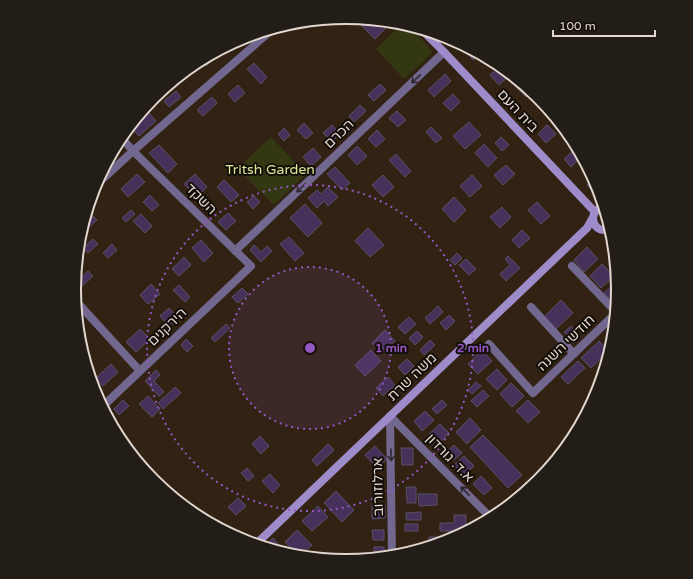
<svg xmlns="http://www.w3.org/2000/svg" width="693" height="579" font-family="'Varela Round',Heebo,sans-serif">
<rect width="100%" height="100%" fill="#312213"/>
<path fill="#333813" d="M403 23 408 25 433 52 404 79 376 49Z
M271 137 306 174 274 205 237 169Z"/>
<path fill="#46315b" stroke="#595064" d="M354 18 385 21 389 25 375 39Z
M474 50 480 53 473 60 469 55Z
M218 51 221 53 206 66 201 60Z
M254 63 267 77 261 84 247 69Z
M501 65 511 74 499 85 490 75Z
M445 74 451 81 434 97 428 90Z
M523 83 532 91 526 97 517 88Z
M380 84 386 90 374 101 368 95Z
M238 85 245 93 235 102 228 94Z
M176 91 181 97 169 107 164 101Z
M453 94 460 102 451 111 443 103Z
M212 97 217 103 203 116 197 110Z
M542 100 548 108 545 111 538 104Z
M360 105 366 111 354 122 349 116Z
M397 111 406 120 398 127 389 118Z
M149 113 156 121 139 136 132 129Z
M469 122 481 135 465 149 453 136Z
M304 123 313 133 306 139 297 130Z
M332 125 340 134 332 142 323 133Z
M547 125 556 134 546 143 538 134Z
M431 127 442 138 436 143 426 132Z
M284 128 290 135 284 141 278 134Z
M377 130 385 139 376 147 368 139Z
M501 137 509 145 502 151 495 143Z
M484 144 497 158 488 167 475 153Z
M159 145 177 164 168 173 149 153Z
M357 146 367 156 357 165 348 155Z
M313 148 321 157 311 166 303 157Z
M573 151 580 158 571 167 564 159Z
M396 154 411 171 405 177 389 160Z
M506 165 515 174 503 185 494 175Z
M335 167 350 183 342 190 327 174Z
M137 174 145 182 128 197 121 189Z
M195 174 207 187 197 197 184 184Z
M383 175 394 187 383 197 372 185Z
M472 175 482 186 470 197 460 186Z
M594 178 598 185 600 192 596 195 587 185Z
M224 180 239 195 231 202 217 187Z
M328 187 338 197 328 206 324 201 317 208 308 198 317 190 321 194Z
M150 195 159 205 152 211 143 202Z
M254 196 260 202 253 209 247 202Z
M454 197 466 210 454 222 442 209Z
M537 202 550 216 541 224 528 210Z
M305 204 322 223 308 237 290 218Z
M502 207 511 217 500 228 490 217Z
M131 210 135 214 126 222 122 218Z
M228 213 236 221 226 230 218 222Z
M141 214 152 226 145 233 133 221Z
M92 215 97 220 84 232 81 229 83 222Z
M368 228 384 245 370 257 355 241Z
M522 230 530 238 519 248 512 240Z
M289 237 304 253 295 261 280 244Z
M93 239 98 244 88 253 83 248Z
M201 240 213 253 204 262 192 248Z
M112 244 117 250 108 258 103 253Z
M254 245 261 252 267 246 272 251 261 262 250 250Z
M587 247 598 259 584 272 574 260Z
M457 253 462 258 455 265 450 260Z
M508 256 520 268 506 281 500 274 510 265 505 259Z
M184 257 191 265 179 276 172 269Z
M466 259 476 269 469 275 459 265Z
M602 264 614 276 601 288 590 276Z
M88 271 93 276 80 288 75 283Z
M618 280 619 290 618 303 615 305 604 293Z
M151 284 160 294 148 304 140 295Z
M179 285 190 297 185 302 173 290Z
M242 288 248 294 238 303 232 297Z
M561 300 573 313 556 329 544 317Z
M438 306 443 312 430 324 425 318Z
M169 308 178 318 169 326 160 316Z
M449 315 455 321 446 330 440 323Z
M409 317 416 324 405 334 398 327Z
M226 324 230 328 215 342 211 338Z
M571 326 580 335 573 342 564 332Z
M140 329 150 339 136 352 126 342Z
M385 330 395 341 381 353 372 343Z
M417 331 423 337 415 345 409 338Z
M186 339 193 346 187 352 181 345Z
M430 340 435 345 424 355 420 350Z
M599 341 609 351 591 368 581 358Z
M371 350 381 361 365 376 355 365Z
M482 350 492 361 478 374 468 364Z
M407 359 414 366 405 375 398 367Z
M578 361 585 368 568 384 561 377Z
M111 364 118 372 103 386 96 378Z
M497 369 507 380 497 390 486 379Z
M156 370 160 375 154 381 164 392 159 396 145 381Z
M388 377 395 385 383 396 376 388Z
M476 382 481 386 472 394 468 390Z
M511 383 524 396 512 407 500 394Z
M175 387 181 393 163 409 158 403Z
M483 390 489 396 477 407 471 401Z
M148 396 160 409 152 417 139 404Z
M123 400 129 406 119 415 114 409Z
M442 400 447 405 437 414 432 409Z
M528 400 540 412 528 423 516 411Z
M425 411 434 420 422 431 414 421Z
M470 418 481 430 467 444 456 432Z
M440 424 449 433 438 444 429 434Z
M483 435 522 475 508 488 470 447Z
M260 436 269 446 261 454 252 444Z
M328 444 334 450 317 466 312 460Z
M454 445 462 453 454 460 447 452Z
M375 446 387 459 377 468 365 455Z
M401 448H413V465H402Z
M464 456 474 466 464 476 454 465Z
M247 468 254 476 248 481 241 473Z
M270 474 280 485 273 493 262 481Z
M481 476 492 488 484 495 473 484Z
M527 481 533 487 517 500 512 495Z
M164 484 170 490 167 493 160 487Z
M406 487H416V503H407Z
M336 491 354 510 342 522 324 503Z
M418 494H437V505L419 506Z
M238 498 246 506 236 515 228 507Z
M372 505H385V518L372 519Z
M318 506 328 517 312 531 302 521Z
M421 512V520H406V513Z
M454 515H466V531H440V523H454Z
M405 524H418V531H405Z
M297 530 312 545 299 557 285 542Z
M372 530H384V540H373Z
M429 537H459L451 541 429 548Z
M273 538 285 552 283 554 263 548Z
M374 547H384L385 556 374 557Z"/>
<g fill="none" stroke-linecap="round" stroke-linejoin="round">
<path stroke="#72678e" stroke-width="8" d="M95 186 133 151 274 28
M235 251 444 52
M572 266 616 312
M75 300 140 371
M531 307 574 354
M489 344 533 393 617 312
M102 407 251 266 133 151 121 137
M390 416 492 519
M390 416 392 558"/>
<path stroke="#9e8cca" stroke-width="8" d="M421 29 444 52 595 212
M605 207C584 209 594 239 611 227
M255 545 587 228 592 219"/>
</g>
<defs><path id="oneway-shaft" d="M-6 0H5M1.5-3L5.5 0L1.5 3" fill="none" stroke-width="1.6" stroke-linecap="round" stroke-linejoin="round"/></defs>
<g stroke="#302830">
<use href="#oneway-shaft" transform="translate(416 79) rotate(137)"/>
<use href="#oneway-shaft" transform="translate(301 188) rotate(136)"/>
<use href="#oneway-shaft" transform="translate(391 455) rotate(89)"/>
<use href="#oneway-shaft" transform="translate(465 491) rotate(-134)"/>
</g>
<circle cx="310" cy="348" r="81" fill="#9457c3" fill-opacity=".12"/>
<g fill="none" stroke="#9457c3" stroke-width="2" stroke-dasharray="2 4">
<circle cx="310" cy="348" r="81"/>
<circle cx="310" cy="348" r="163"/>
</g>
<g text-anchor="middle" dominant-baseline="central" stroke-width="4" stroke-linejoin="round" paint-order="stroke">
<g font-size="14" fill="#e1d7ce" stroke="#130d07">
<text transform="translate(518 111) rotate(47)">בית העם</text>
<text transform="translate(339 134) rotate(-44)">הכרם</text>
<text transform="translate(201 199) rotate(45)">השקד</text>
<text transform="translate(167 327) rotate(-44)">הירקנים</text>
<text transform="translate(566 343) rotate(-44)">חודשי השנה</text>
<text transform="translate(412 377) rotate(-44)">משה שרת</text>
<text transform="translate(450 458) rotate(46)">א.ד. גורדון</text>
<text transform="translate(378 487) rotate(-91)">ארלוזורוב</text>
</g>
<g font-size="14" fill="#d8e696" stroke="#130d07">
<text x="270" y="169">Tritsh Garden</text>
</g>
</g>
<path d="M0 0H693V579H0ZM81 289a265 265 0 1 1 530 0a265 265 0 1 1-530 0Z" fill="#231d17" fill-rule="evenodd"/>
<path fill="none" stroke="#e1d7ce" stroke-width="2" d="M81 289a265 265 0 1 1 530 0a265 265 0 1 1-530 0Z"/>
<circle cx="310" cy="348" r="6" fill="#9457c3" stroke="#130d07" stroke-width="2"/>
<g font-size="12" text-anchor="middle" font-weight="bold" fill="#9457c3" stroke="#130d07" stroke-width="4" stroke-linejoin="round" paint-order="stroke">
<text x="391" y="352">1 min</text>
<text x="473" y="352">2 min</text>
</g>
<path d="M553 30v6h102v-6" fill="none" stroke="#e1d7ce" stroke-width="2"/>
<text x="559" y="30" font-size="12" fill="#e1d7ce" stroke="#130d07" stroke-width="3" paint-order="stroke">100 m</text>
</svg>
